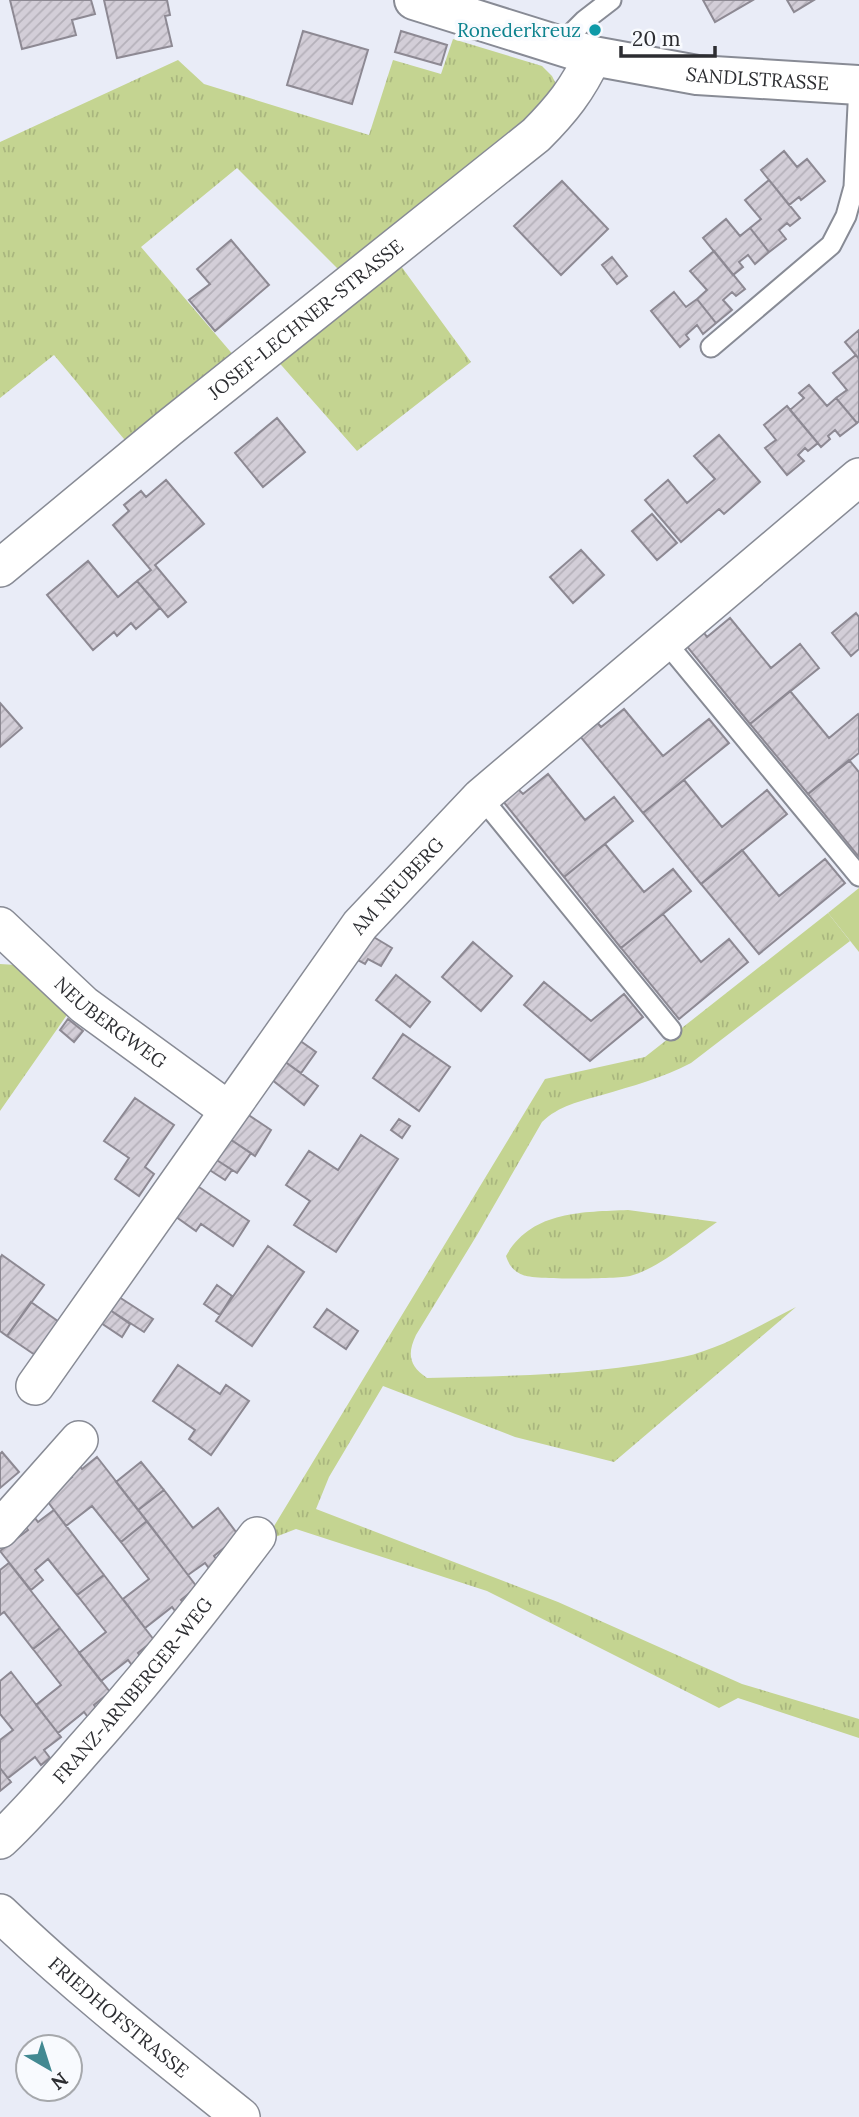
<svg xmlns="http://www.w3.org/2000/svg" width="859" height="2117" font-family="Lora,serif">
<defs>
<pattern id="grass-tufts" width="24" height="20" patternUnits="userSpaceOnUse" patternTransform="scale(1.75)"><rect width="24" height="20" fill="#c4d491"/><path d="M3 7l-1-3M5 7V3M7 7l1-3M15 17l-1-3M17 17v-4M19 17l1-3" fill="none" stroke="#a9b67e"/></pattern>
<pattern id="building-hatch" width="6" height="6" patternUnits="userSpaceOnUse" patternTransform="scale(1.75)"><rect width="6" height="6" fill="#d3ced8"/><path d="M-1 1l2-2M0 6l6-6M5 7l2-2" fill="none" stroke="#b5b1ba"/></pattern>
</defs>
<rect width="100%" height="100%" fill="#e9ecf7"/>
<path fill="url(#grass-tufts)" d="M453 39 542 66 552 76 558 88 552 105 342 273 237 168 141 247 235 357 129 445 54 355 0 398V142L178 60 204 84 369 135 393 60 441 74Z
M398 262 471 362 357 451 275 358Z
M828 913 850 941 691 1063C663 1078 632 1086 602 1095 581 1101 558 1106 542 1122L477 1235 416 1335C407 1354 409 1366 427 1378 512 1376 600 1375 683 1357 723 1348 760 1325 796 1307L614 1462 515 1437 383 1386 329 1477 316 1509 558 1602 742 1684 859 1719V1738L738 1698 719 1708 487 1591 296 1529 265 1541 545 1079 645 1057Z
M0 964 16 965 69 1012 0 1111Z
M628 1210 717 1222C692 1239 660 1268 630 1276 618 1279 532 1280 523 1275 513 1271 509 1265 506 1256 531 1211 582 1212 628 1210Z"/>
<path fill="#c4d491" d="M859 888V952L828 913Z"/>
<path fill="url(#building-hatch)" stroke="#8d8993" stroke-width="2" d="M10 0H91L95 14 72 20 76 35 22 49Z
M104 0H167L170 15 165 16 172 46 117 58Z
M703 0H753L715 22Z
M787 0H814L794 12Z
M303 31 368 50 352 104 287 85Z
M401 31 447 45 441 65 395 52Z
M784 151 797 167 807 159 825 181 801 200 799 197 789 205 761 170Z
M769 180 800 218 790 226 787 223 779 230 786 239 769 252 750 228 761 219 745 200Z
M562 181 608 229 561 275 514 226Z
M726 219 740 236 750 228 769 252 755 264 748 255 739 262 743 267 733 275 703 238Z
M231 240 269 285 215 331 189 300 210 284 197 269Z
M714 251 745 289 736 296 732 292 723 300 732 310 716 323 697 299 707 290 690 271Z
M612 257 627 276 617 284 602 265Z
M674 292 686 307 697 299 716 323 703 334 697 325 686 335 689 339 680 347 651 311Z
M859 330V359L845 342Z
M856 355 859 359V421L857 423 836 398 847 390 833 373Z
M809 385 827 406 836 398 857 423 840 436 835 430 828 436 830 439 821 447 790 410 804 398 799 393Z
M787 406 818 443 808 451 805 448 798 455 804 461 787 475 765 448 776 440 764 425Z
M277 418 305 452 263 487 235 453Z
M719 435 760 482 724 514 719 509 681 542 645 500 668 480 687 503 715 479 694 456Z
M166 480 204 524 155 565 186 602 168 617 137 581 151 570 113 525 129 511 124 505 141 491 146 497Z
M652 514 677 543 657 560 632 531Z
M581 550 604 575 573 603 550 577Z
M88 561 118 597 137 581 160 608 136 629 131 623 117 636 114 632 93 650 47 595Z
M856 613 859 617V649L851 656 832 633Z
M730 618 771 668 800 644 819 668 750 724 685 644 702 630 707 637Z
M790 691 829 738 858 714 859 716V753L808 794 750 724Z
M0 703 22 728 0 747Z
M624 709 663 756 709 719 729 743 643 813 579 735 596 721 601 727Z
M849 760 859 772V857L808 794Z
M548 774 585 820 614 797 633 821 564 877 502 800 517 788 523 794Z
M684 780 722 827 767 790 787 814 701 884 643 813Z
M605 844 644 892 673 869 691 891 621 948 564 877Z
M742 850 779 896 825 859 845 883 759 954 701 884Z
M663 914 701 962 729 939 748 962 679 1019 621 948Z
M367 933 392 948 381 966 368 959 365 964 352 957Z
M473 942 512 976 481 1011 442 977Z
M396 975 430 1002 410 1027 376 1000Z
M544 982 591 1021 624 994 643 1017 590 1061 524 1005Z
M68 1019 83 1031 74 1042 60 1030Z
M403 1034 450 1067 419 1111 373 1078Z
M299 1040 316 1052 301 1073 284 1061Z
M284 1061 318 1086 304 1105 271 1079Z
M135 1098 174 1125 145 1167 154 1174 139 1196 115 1179 129 1158 104 1141Z
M247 1114 271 1130 255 1156 230 1139Z
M399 1119 410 1126 402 1138 391 1130Z
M361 1135 398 1159 336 1252 294 1225 310 1201 286 1185 309 1151 338 1170Z
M225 1136 251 1153 237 1173 212 1157Z
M212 1157 232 1170 225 1180 205 1167Z
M193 1183 249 1221 233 1246 201 1224 196 1231 172 1214Z
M268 1246 304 1272 252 1346 216 1321Z
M2 1255 44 1285 7 1336 0 1331V1258Z
M217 1285 232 1296 220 1315 204 1304Z
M119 1297 153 1319 144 1332 110 1310Z
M31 1302 59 1322 35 1355 7 1336Z
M327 1309 358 1331 346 1349 314 1327Z
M110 1310 130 1324 122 1337 101 1323Z
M178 1365 220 1394 226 1385 249 1401 211 1455 189 1439 195 1430 153 1401Z
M2 1452 19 1472 0 1488V1454Z
M97 1457 147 1521 121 1542 92 1506 66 1526 45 1498 72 1477 65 1468 76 1461 82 1469Z
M141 1462 164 1490 138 1510 116 1482Z
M164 1490 193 1528 218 1508 239 1536 214 1556 220 1564 211 1571 205 1563 188 1575 138 1510Z
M54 1510 104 1575 77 1595 48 1559 35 1570 43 1580 31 1590 0 1551 28 1530 22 1522 32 1514 38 1522Z
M147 1521 197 1587 181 1600 187 1608 178 1615 172 1607 145 1628 123 1599 149 1579 121 1542Z
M9 1563 60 1628 33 1649 4 1612 0 1615V1570Z
M104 1575 154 1640 138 1653 144 1661 134 1668 128 1660 101 1681 79 1653 106 1632 77 1595Z
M60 1628 110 1692 94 1705 100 1713 90 1720 84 1712 58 1733 36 1705 61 1685 33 1649Z
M11 1672 61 1737 44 1750 50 1758 41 1765 35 1757 8 1778 0 1768V1740L13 1730 0 1714V1681Z
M0 1768 11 1782 0 1791Z"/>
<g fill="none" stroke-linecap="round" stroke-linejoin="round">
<g stroke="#888b95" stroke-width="23">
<path id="service" d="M560 45 585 20 611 0
M711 347 831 245 846 216 854 187 859 85
M664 640 859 876
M481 797 671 1030"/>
</g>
<g stroke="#888b95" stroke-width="40">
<g id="minor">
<path id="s1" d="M0 568 169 428 536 135C561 110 578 89 593 56"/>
<path id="s2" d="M0 926 84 1005 228 1110"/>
<path id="s3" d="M35 1386 360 925 481 797 859 477"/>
<path d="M0 1529 79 1440"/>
<path id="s4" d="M0 1840C30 1812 57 1780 84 1749 145 1681 202 1609 257 1536"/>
<path id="s5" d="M0 1913C76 1986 159 2051 241 2117"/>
</g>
</g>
<g stroke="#888b95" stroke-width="42">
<g id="tertiary">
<path id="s6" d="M414 0 593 56 697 75 859 85"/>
</g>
</g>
<use href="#service" stroke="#fff" stroke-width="19"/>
<use href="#minor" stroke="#fff" stroke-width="37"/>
<use href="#tertiary" stroke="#fff" stroke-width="38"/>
</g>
<circle fill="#0f9aa8" stroke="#f8fafe" stroke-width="2.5" cx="595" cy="30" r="7"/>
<g text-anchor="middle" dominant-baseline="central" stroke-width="7" stroke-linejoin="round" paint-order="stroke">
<g font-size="19" fill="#0d838f" stroke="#f8fafe" text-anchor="end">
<text x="581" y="30">Ronederkreuz</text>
</g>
<g font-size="19" fill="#2c2d31" stroke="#f8fafe">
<text stroke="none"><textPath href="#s6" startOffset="354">SANDLSTRASSE</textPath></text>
<text stroke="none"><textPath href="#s1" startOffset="394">JOSEF-LECHNER-STRASSE</textPath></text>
<text stroke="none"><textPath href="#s3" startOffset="618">AM NEUBERG</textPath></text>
<text stroke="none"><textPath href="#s2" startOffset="147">NEUBERGWEG</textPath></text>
<text stroke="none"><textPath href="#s4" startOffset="200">FRANZ-ARNBERGER-WEG</textPath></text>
<text stroke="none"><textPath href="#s5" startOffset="158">FRIEDHOFSTRASSE</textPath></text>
</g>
</g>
<g transform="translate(49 2068) rotate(141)"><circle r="33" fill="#f8fafe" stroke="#a6a8ac" stroke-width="2"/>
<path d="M0-5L12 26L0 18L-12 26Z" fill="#428992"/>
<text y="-10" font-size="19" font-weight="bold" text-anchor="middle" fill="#2c2d31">N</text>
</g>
<path d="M621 46v10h94v-10" fill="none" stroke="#2c2d31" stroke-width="3.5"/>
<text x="632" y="46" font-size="21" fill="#2c2d31" stroke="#f8fafe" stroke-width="5" paint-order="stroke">20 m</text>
</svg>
